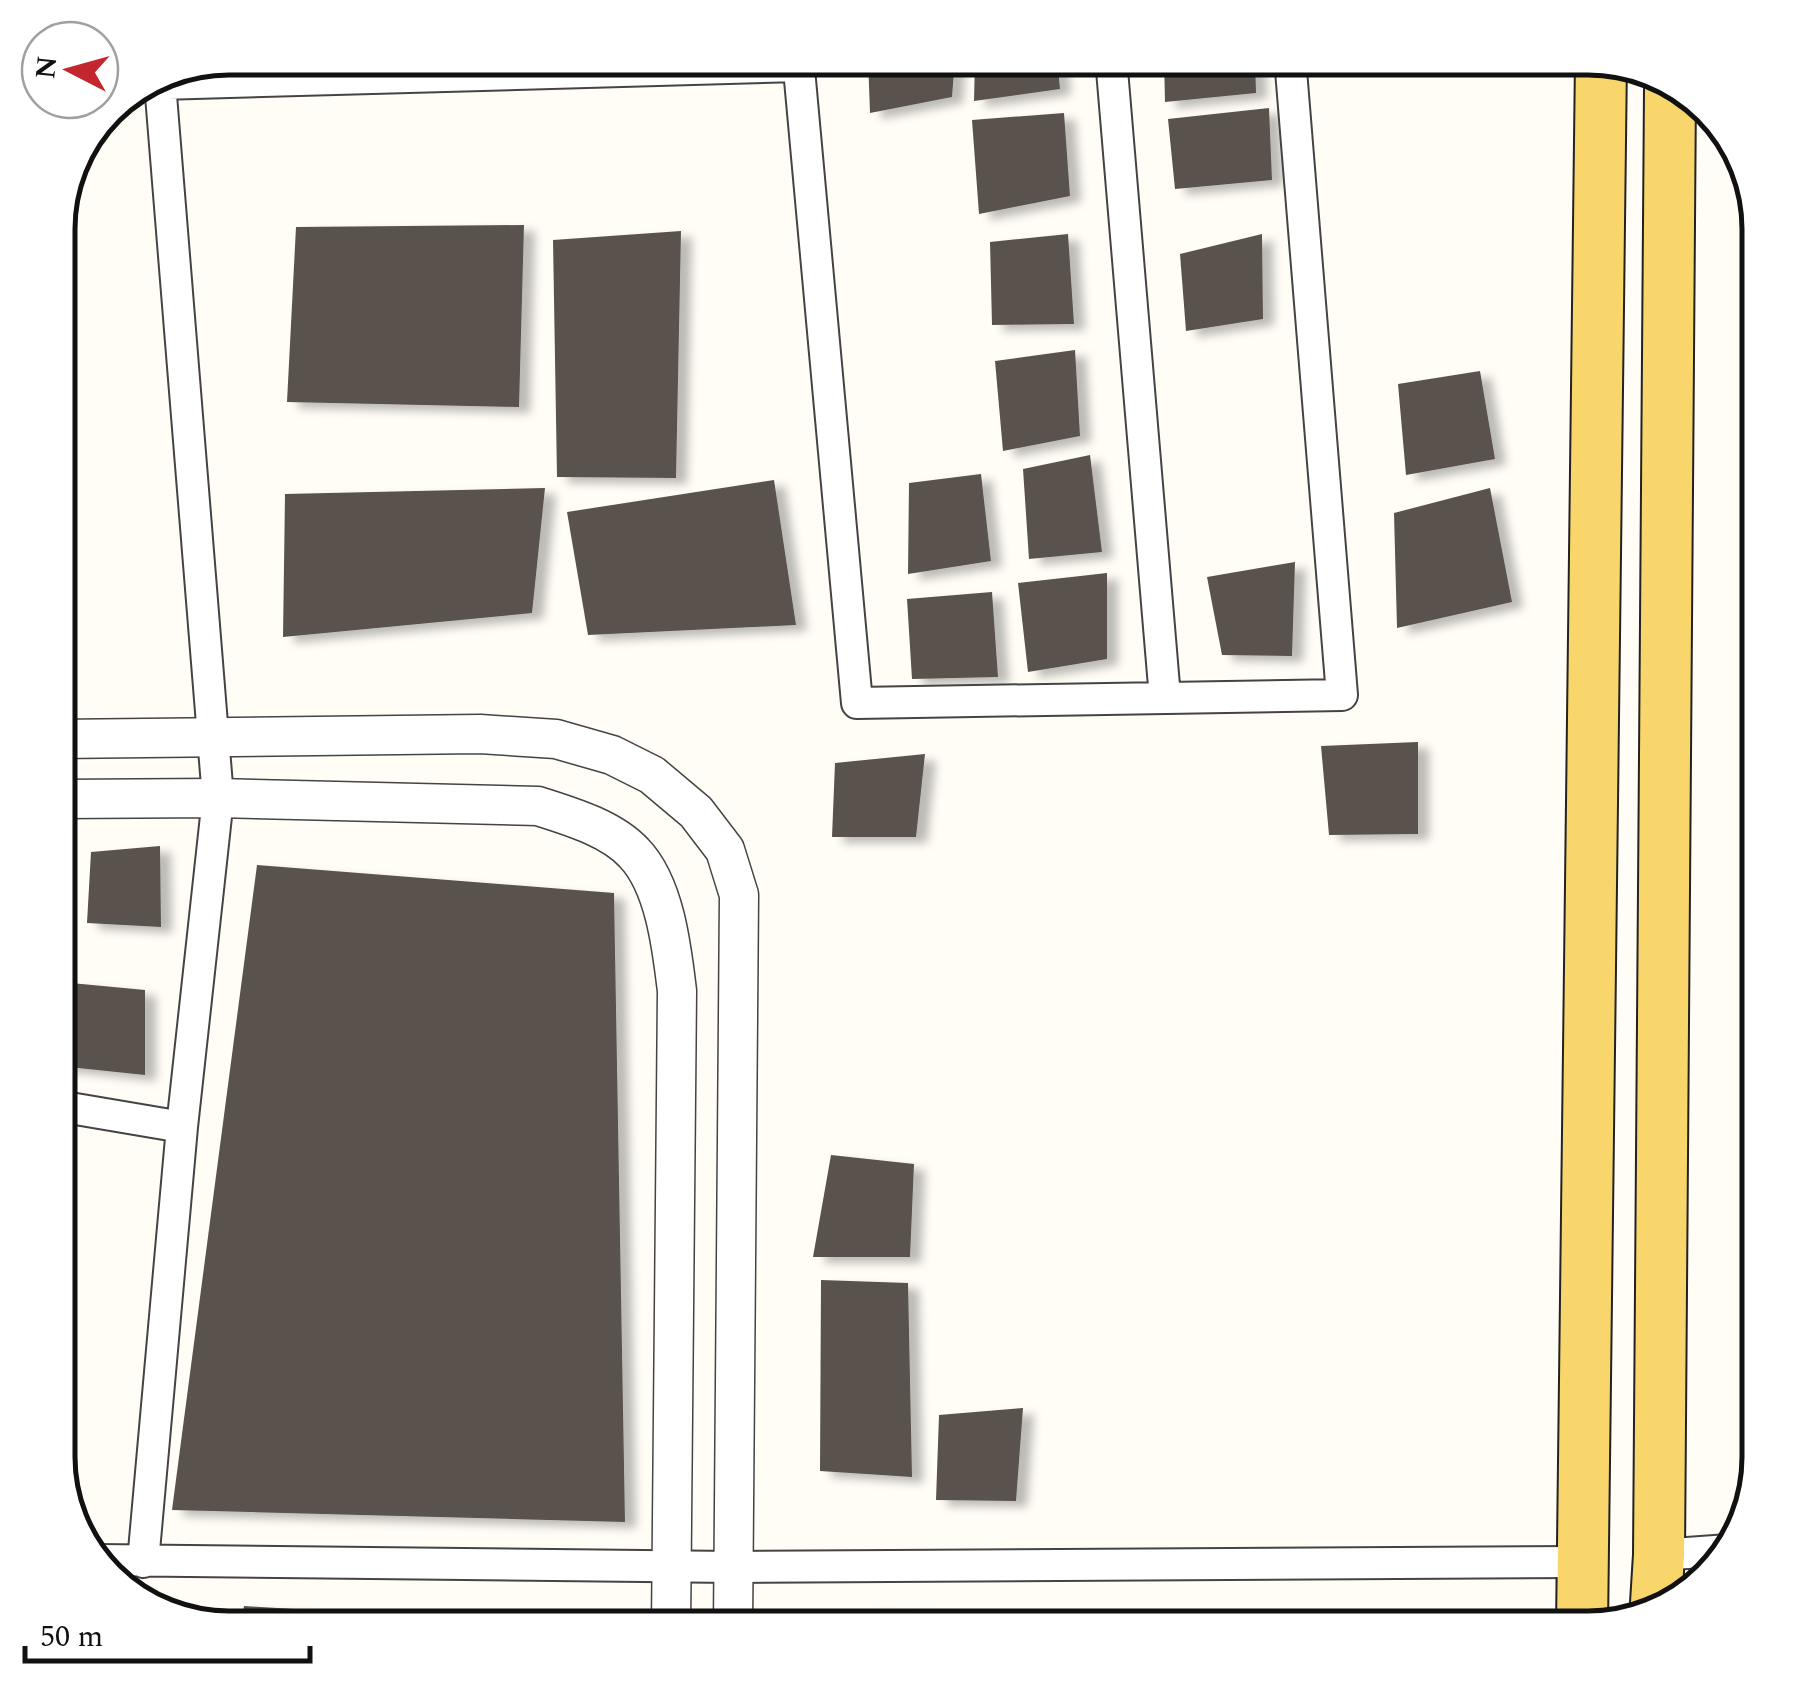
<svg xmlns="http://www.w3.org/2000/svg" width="1817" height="1686" font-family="Spectral,serif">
<defs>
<filter id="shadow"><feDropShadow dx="11" dy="6" stdDeviation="5" flood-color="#0004"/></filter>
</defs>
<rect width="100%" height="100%" fill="#fffdf5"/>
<path fill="#5a524d" filter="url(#shadow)" d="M868 58H955L952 97 870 113Z
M975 58H1057L1060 89 974 101Z
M1164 58H1255L1256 93 1165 102Z
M1269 108 1272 180 1175 189 1168 119Z
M1064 113 1070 196 979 214 972 120Z
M524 225 519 407 287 402 296 227Z
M681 231 676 478 557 477 553 240Z
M1068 234 1074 324 992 325 990 242Z
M1262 234 1263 319 1186 331 1180 254Z
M1075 350 1080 436 1003 451 995 361Z
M1480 371 1495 459 1406 475 1398 384Z
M1090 455 1102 552 1029 559 1023 469Z
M981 474 991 561 908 574 909 483Z
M774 480 796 625 588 635 567 512Z
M545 488 532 613 283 637 285 494Z
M1490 488 1512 602 1397 628 1394 513Z
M1295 562 1292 656 1222 655 1207 577Z
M1107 573V659L1028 672 1018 583Z
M992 592 998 677 912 679 907 599Z
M1418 742V834L1329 835 1321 746Z
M925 754 916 837H832L835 763Z
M160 846 161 927 87 923 91 852Z
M257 865 614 893 625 1522 172 1510Z
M71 983 145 990V1075L59 1066Z
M831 1155 914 1164 910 1257H813Z
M821 1280 908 1283 912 1477 820 1471Z
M1023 1408 1016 1501 936 1500 939 1415Z
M244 1606 311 1610 309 1628H240Z
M864 1609 950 1611V1628H863Z
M446 1612H508L507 1628H445Z
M218 1613V1626L172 1617V1616Z"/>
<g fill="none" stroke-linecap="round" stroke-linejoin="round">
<g stroke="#444" stroke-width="34">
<path id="minor" d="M798 58 857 703 1342 695 1290 58
M1111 58 1165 698
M160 84 799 66
M58 1106 182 1127
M1659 1555 1729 1550
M99 1560 733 1567 1584 1562
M143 1562 182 1127 218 798 160 83"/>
</g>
<g stroke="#444" stroke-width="41">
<path id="tertiary" d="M58 739 480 734 556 739 612 755 652 775 696 812 725 850 739 895 733 1628
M58 799 218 798 538 806C569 816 611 828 634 853 665 885 672 949 677 991L671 1628"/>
</g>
<g stroke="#222" stroke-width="54">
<path id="primary" d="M1656 1603 1659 1555 1670 90
M1582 1628 1601 59"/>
</g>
<use href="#minor" stroke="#fff" stroke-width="30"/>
<use href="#tertiary" stroke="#fff" stroke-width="38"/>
<use href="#primary" stroke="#f9d66b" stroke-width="50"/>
</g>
<path d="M0 0H1817V1686H0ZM229 75H1588A154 154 0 0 1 1742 229V1457A154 154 0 0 1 1588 1611H229A154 154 0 0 1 75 1457V229A154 154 0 0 1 229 75Z" fill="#fff" fill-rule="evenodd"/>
<path fill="none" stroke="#111" stroke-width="5" d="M229 75H1588A154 154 0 0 1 1742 229V1457A154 154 0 0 1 1588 1611H229A154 154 0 0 1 75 1457V229A154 154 0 0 1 229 75Z"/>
<g transform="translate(70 70) rotate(276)"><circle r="48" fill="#ffffff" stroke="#a0a0a0" stroke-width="2.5"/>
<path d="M0-8L18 38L0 25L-18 38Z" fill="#c4262e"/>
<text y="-15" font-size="28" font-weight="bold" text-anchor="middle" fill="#111111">N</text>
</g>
<path d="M25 1646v15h285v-15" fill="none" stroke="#111111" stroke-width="5"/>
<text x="40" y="1646" font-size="30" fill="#111111" stroke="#ffffff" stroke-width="8" paint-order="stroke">50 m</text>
</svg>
